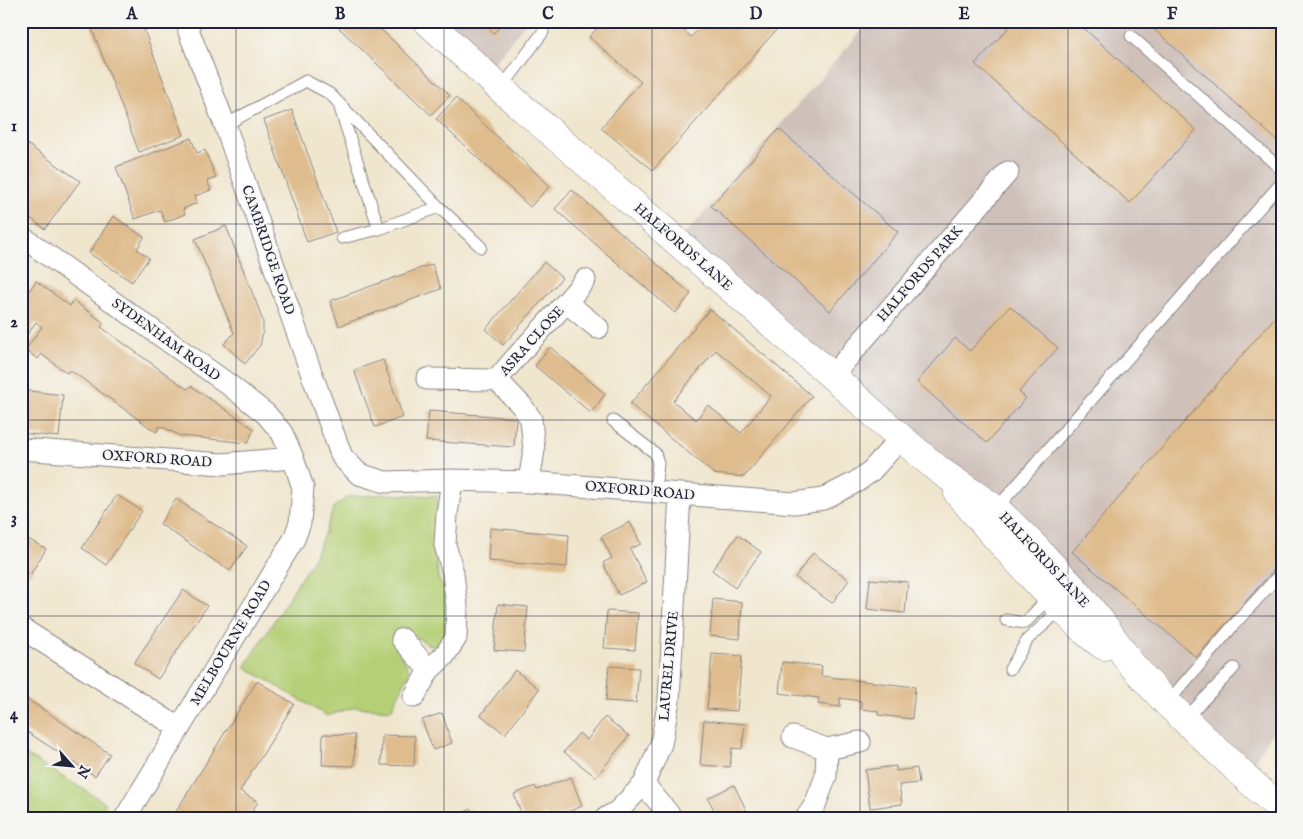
<svg xmlns="http://www.w3.org/2000/svg" width="1303" height="839" font-family="'IM FELL English',serif">
<rect width="100%" height="100%" fill="#f6f6f2"/>
<filter id="ink" filterUnits="userSpaceOnUse"><feTurbulence type="fractalNoise" baseFrequency=".02" numOctaves="2"/><feDisplacementMap in="SourceGraphic" scale="10" xChannelSelector="R" yChannelSelector="G"/><feConvolveMatrix kernelMatrix="1 2 1 2 8 2 1 2 1" color-interpolation-filters="sRGB"/></filter>
<filter id="wash" filterUnits="userSpaceOnUse"><feTurbulence type="fractalNoise" baseFrequency=".0096" numOctaves="4" result="noise"/><feDisplacementMap in="SourceGraphic" scale="20" xChannelSelector="R" yChannelSelector="G"/><feGaussianBlur stdDeviation="1.12" result="paint"/><feColorMatrix in="noise" values="0 0 0 0 0 0 0 0 0 0 0 0 0 0 0 0 0 1.4 0 .05"/><feComposite in="paint" operator="in"/></filter>
<g filter="url(#wash)">
<rect width="100%" height="100%" fill="#f0e6ce"/>
<path fill="#cfc1ba" d="M427 21H527L485 74Z
M870 21H1282V718L1244 776 1132 665 678 243Z"/>
<path fill="#b4cf75" stroke="#6b7858" d="M385 494 437 496 436 549 438 578 450 600 446 633 438 646H431L409 633 396 645 410 672 391 710 355 707 327 716 245 667 313 559 326 530 334 507 347 497Z
M21 752 106 803 97 818H21Z"/>
<g id="blocks">
<path fill="#dfbc8d" fill-rule="evenodd" d="M89 21H157L158 25 144 30 184 135 139 152Z
M345 21H372L450 95 431 115 339 28Z
M481 21H504L494 33Z
M603 21H673L691 37 705 21H784L653 170 601 128 641 82 589 37Z
M1009 21H1076L1196 130 1130 203 975 64 1012 24Z
M1145 21H1282V145Z
M456 98 550 186 530 207 436 119Z
M292 110 336 232 307 242 264 120Z
M779 129 898 232 830 311 711 206Z
M191 138 197 153 205 150 216 178 207 181 211 190 195 196 197 203 183 209 185 214 165 222 160 210 135 219 116 167Z
M21 140 80 181 45 229 21 211Z
M572 190 691 294 675 313 555 209Z
M113 216 144 237 137 249 149 258 132 282 89 253Z
M226 226 258 307 263 322V332L260 345 245 364 224 344 234 333 195 239Z
M544 262 562 278 503 345 486 329Z
M432 264 441 289 339 326 330 301Z
M21 266 27 270 21 279Z
M36 281 70 306 73 300 104 323 101 327 187 389 191 386 254 429 248 443 181 436 160 426 156 432 70 370 67 373 41 354 38 359 25 350 42 327 36 322 21 343V314L24 311 21 309V302Z
M1010 306 1058 348 1019 392 1026 398 987 443 917 382 955 338 970 351Z
M710 309 812 396 744 477 714 474 630 404ZM716 350 771 396 741 433 708 405 696 420 673 401Z
M1282 309V561L1196 657 1072 552Z
M550 347 605 394 591 413 535 366Z
M383 360 403 417 375 427 354 370Z
M21 390 63 395 59 437 21 433Z
M429 411 516 418 514 447 426 441Z
M117 495 142 511 106 565 82 548Z
M176 499 247 546 230 571 160 524Z
M630 522 641 544 630 549 647 582 619 595 603 563 612 558 601 537Z
M490 528 569 535 567 567 488 561Z
M21 535 46 549 30 575 21 569Z
M738 535 761 552 735 588 712 570Z
M813 553 849 580 832 603 795 577Z
M870 579 908 582 905 613 867 609Z
M183 590 207 606 158 679 134 663Z
M713 599 742 602 740 639 710 636Z
M498 604 528 607 524 652 494 650Z
M607 611 638 613 635 650 604 648Z
M712 654 742 656 737 711 707 709Z
M782 662 822 666 821 676 915 687 912 719 878 715V711L861 709V701L840 698V707L818 704 819 698 779 693Z
M609 666 639 668 636 703 606 701Z
M515 670 539 689 505 734 481 715Z
M257 681 294 704 240 791 258 802 248 818 240 814 237 818H182L175 813Z
M21 695 110 754 95 776 21 728Z
M442 713 452 743 433 750 422 720Z
M605 717 629 736 596 777 564 752 579 733 587 740Z
M704 720 745 724 742 749 732 748 730 767 700 765Z
M323 734 355 735 354 766 322 765Z
M382 735 415 736 414 766 381 765Z
M896 766V771L917 768 919 783 899 785 902 804 870 808 865 770Z
M571 777 582 806 553 818H548L546 814 537 818H523L514 794 535 786 537 790Z
M734 785 750 818H718L708 798Z
M471 809 475 818H452Z"/>
</g>
</g>
<g filter="url(#ink)">
<use href="#blocks" fill-opacity="0" stroke="#898484" stroke-width="1"/>
<g fill="none" stroke-linecap="round" stroke-linejoin="round">
<g stroke="#898484" stroke-width="13">
<path id="service" d="M1131 36 1282 170
M501 89 543 32
M340 108 379 229
M225 125 306 81 330 94 439 207 481 247
M342 238 379 229 439 207
M613 421 655 453 658 463 655 492
M996 509 1282 182
M1006 620 1025 623 1050 596
M1010 669 1028 639 1047 622 1061 607
M1167 703 1232 627 1282 572
M1184 720 1234 668"/>
</g>
<g stroke="#898484" stroke-width="23">
<path id="minor" d="M188 21 189 32 225 125 307 361 342 457 359 474 385 482 452 480 529 482 794 503 823 499 856 482 871 471 901 438
M21 236 228 384 266 414 282 433 293 458 303 488 300 523 294 539 125 818
M567 303 598 328
M832 376 1008 172
M427 379 497 380 522 406 531 419 534 450 529 482
M497 380C525 345 557 315 585 280
M21 449 222 464 293 458
M21 628 179 728
M402 639 429 670
M414 697 429 670 444 656 456 638 457 607 453 573 445 545 447 514 452 480
M793 737 827 749 860 742
M644 784 672 818
M606 818 618 811 644 784 661 744 669 700 680 494
M806 818 815 805 826 776 827 749"/>
</g>
<g stroke="#898484" stroke-width="29">
<path id="tertiary" d="M427 21 501 89 832 376 901 438 940 471 996 509 1031 543 1076 591 1102 623 1132 665 1167 703 1244 776
M958 493C988 529 1019 563 1051 597 1068 614 1084 633 1104 646"/>
</g>
<use href="#service" stroke="#fff" stroke-width="11"/>
<use href="#minor" stroke="#fff" stroke-width="21"/>
<use href="#tertiary" stroke="#fff" stroke-width="28"/>
<g stroke="#22223b" stroke-width="5.5">
<path id="rail" d="M1272 818 1282 809"/>
</g>
<use href="#rail" stroke="#f6f6f2" stroke-width="4" stroke-dasharray="11" stroke-linecap="butt"/>
<g stroke="#898484" stroke-width="29" stroke-linecap="butt">
<path id="tertiary-bridge" d="M1244 776 1282 810"/>
</g>
<use href="#tertiary-bridge" stroke="#fff" stroke-width="28"/>
</g>
</g>
<path fill="none" stroke="#22223b" stroke-width="1" stroke-opacity="0.55" d="M236 21V818M444 21V818M652 21V818M860 21V818M1068 21V818M21 224H1282M21 420H1282M21 616H1282"/>
<g text-anchor="middle" dominant-baseline="central" stroke-width="4" stroke-linejoin="round" paint-order="stroke">
<g font-size="14" fill="#22223b" stroke="#f6f6f2">
<text transform="translate(683 247) rotate(41)">HALFORDS LANE</text>
<text transform="translate(268 250) rotate(71)">CAMBRIDGE ROAD</text>
<text transform="translate(920 274) rotate(-49)">HALFORDS PARK</text>
<text transform="translate(166 340) rotate(36)">SYDENHAM ROAD</text>
<text transform="translate(532 341) rotate(-48)">ASRA CLOSE</text>
<text transform="translate(157 459) rotate(4)">OXFORD ROAD</text>
<text transform="translate(640 491) rotate(5)">OXFORD ROAD</text>
<text transform="translate(1044 560) rotate(47)">HALFORDS LANE</text>
<text transform="translate(231 643) rotate(-59)">MELBOURNE ROAD</text>
<text transform="translate(669 666) rotate(-85)">LAUREL DRIVE</text>
</g>
</g>
<rect width="1303" height="839" fill="none" stroke="#f6f6f2" stroke-width="55"/>
<g transform="translate(72 766) rotate(117)" stroke="#f6f6f2" stroke-width="4" paint-order="stroke">
<path d="M0-4L9 19L0 12L-9 19Z" fill="#22223b"/>
<text y="-8" font-size="14" font-weight="bold" text-anchor="middle" fill="#22223b">N</text>
</g>
<rect x="28" y="28" width="1248" height="784" fill="none" stroke="#22223b" stroke-width="2"/>
<g font-size="16" text-anchor="middle" font-weight="bold" fill="#22223b">
<text x="132" y="19">A</text>
<text x="340" y="19">B</text>
<text x="548" y="19">C</text>
<text x="756" y="19">D</text>
<text x="964" y="19">E</text>
<text x="1172" y="19">F</text>
<text x="14" y="131">1</text>
<text x="14" y="327">2</text>
<text x="14" y="523">3</text>
<text x="14" y="719">4</text>
</g>
</svg>
